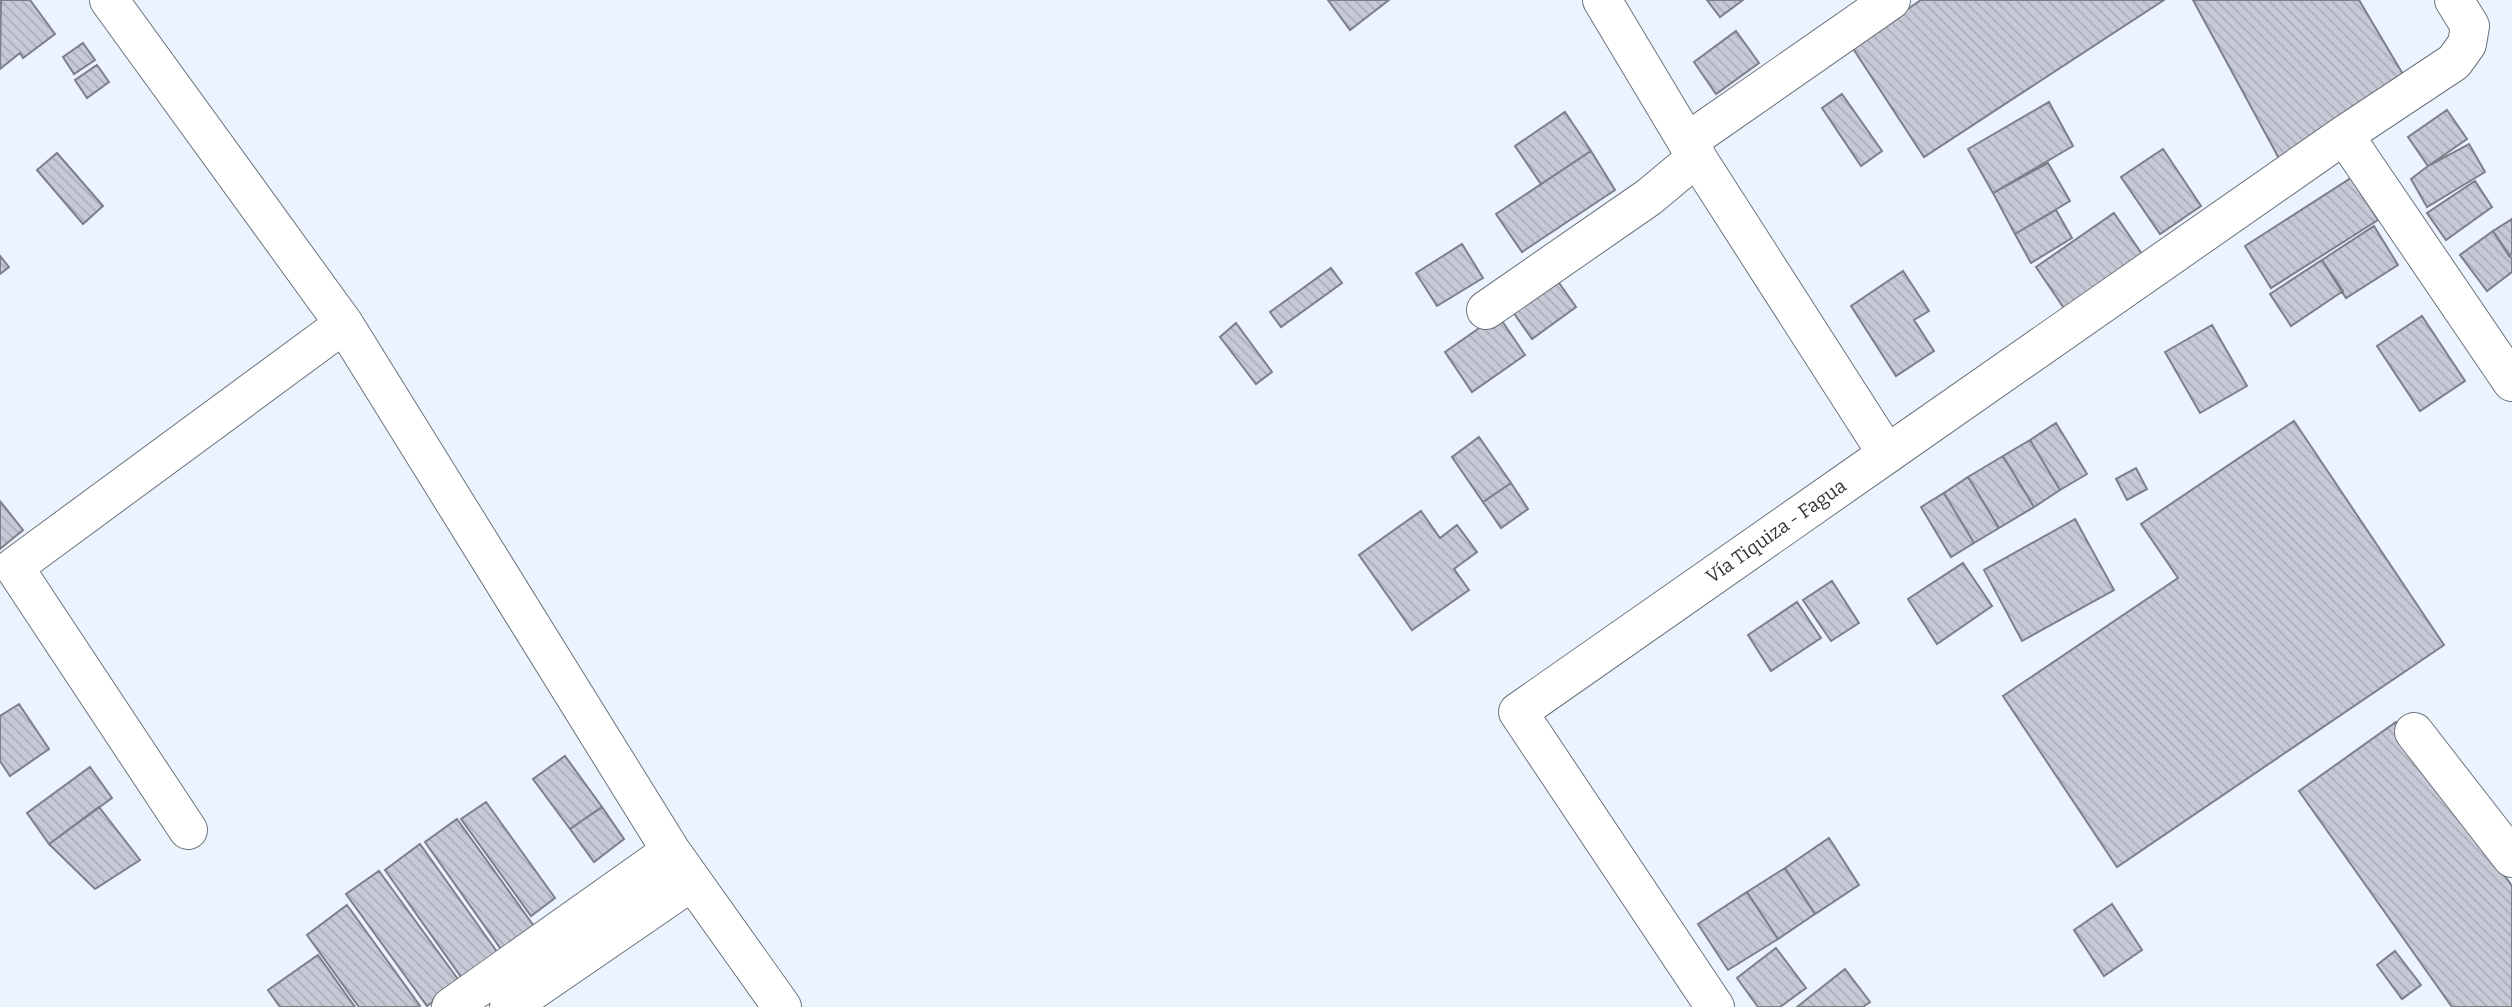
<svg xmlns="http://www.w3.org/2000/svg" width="2512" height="1007" font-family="Bitter,serif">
<defs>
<pattern id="building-back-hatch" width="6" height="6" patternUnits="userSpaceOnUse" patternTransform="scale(1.75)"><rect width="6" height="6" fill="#c7cad6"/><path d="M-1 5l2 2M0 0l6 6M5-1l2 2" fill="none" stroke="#abaeb8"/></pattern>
</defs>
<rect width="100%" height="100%" fill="#ebf3fe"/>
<path fill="url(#building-back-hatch)" stroke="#7d7f8a" stroke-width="2" d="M1 0H30L55 34 23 58 20 53 0 69Z
M1328 0H1389L1350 30Z
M1707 0H1743L1720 17Z
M1921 0H2164L1924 157 1852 47Z
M2193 0H2359L2404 76 2282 164Z
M1736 31 1759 63 1716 94 1694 62Z
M83 43 95 60 74 74 63 57Z
M97 65 109 82 87 98 75 80Z
M1842 94 1882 151 1861 166 1822 108Z
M2049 102 2073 146 1993 193 1968 149Z
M2447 110 2467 139 2428 166 2408 137Z
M1565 112 1591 151 1541 184 1515 146Z
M2469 144 2485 172 2427 207 2411 179 2428 166Z
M2163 149 2201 206 2160 234 2121 177Z
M1591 151 1615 190 1522 252 1496 214Z
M57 153 103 206 83 224 37 170Z
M2048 163 2070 201 2015 234 1993 193Z
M2351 178 2378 220 2271 288 2245 246Z
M2475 181 2492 207 2446 240 2427 213Z
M2056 210 2072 238 2031 263 2015 234Z
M2114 213 2146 260 2068 314 2036 267Z
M2512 219V254L2509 256 2493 231Z
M2374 226 2398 265 2346 298 2322 260Z
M2493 231 2512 259V272L2487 291 2460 255Z
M1462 244 1483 278 1437 306 1416 273Z
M0 256 9 267 0 274Z
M2322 260 2343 291 2291 326 2270 294Z
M1331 268 1342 283 1281 327 1270 312Z
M1550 270 1576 307 1532 339 1506 302Z
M1903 271 1929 311 1914 320 1934 351 1896 376 1851 306Z
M1498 315 1525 355 1472 392 1445 352Z
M2422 316 2465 381 2420 411 2377 346Z
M1236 323 1272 372 1256 384 1220 337Z
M2212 325 2247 386 2200 413 2165 352Z
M2294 421 2444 645 2117 867 2003 696 2178 578 2141 524Z
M2056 423 2087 474 2060 490 2030 440Z
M1479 437 1511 483 1483 502 1452 457Z
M2030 440 2060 490 2034 507 2003 456Z
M2003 456 2034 507 1999 528 1968 477Z
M2136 468 2147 489 2127 500 2116 479Z
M1968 477 1999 528 1974 543 1944 493Z
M1511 483 1528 509 1501 528 1483 502Z
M1944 493 1974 543 1951 557 1921 507Z
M0 501 23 530 0 549Z
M1421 511 1440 538 1457 525 1477 552 1454 569 1469 590 1412 630 1359 555Z
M2075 519 2114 590 2022 641 1984 570Z
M1963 563 1992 606 1937 644 1908 599Z
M1832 581 1859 623 1831 641 1803 600Z
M1797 602 1821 638 1771 671 1748 635Z
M19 704 49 749 10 776 0 761V716Z
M2396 722 2512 886V1007H2452L2299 791Z
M565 756 602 807 570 829 533 779Z
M90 767 112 798 49 844 27 813Z
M486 802 555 898 531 916 461 819Z
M99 807 140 860 95 889 49 844Z
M602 807 624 839 594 862 570 829Z
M457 819 536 929 503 952 425 842Z
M1829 838 1859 885 1815 914 1785 868Z
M420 844 500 956 464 981 385 870Z
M1785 868 1815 914 1778 939 1747 892Z
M379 871 460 982 427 1006 346 894Z
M1747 892 1778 939 1728 970 1698 924Z
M2112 904 2142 950 2104 976 2074 930Z
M347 905 420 1006 419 1007H359L307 935Z
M1776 948 1806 988 1780 1007H1758L1737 978Z
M2395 951 2421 985 2402 999 2377 965Z
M318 955 355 1007H280L268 990Z
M1845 969 1870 1002 1863 1007H1797Z"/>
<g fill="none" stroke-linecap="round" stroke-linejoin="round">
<g stroke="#6d747d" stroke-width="40">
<path id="street" d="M109 0 344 324 671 851 782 1007
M2344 135 2512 382
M1687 142 1891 0
M1486 310 1649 197 1697 157
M1887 454 2344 135 2454 62 2467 44 2470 26 2454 0
M2414 732 2512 858
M188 830 14 567 344 324
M451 1007 671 851
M509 1007 691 882"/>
</g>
<g stroke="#6d747d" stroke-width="40">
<path id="secondary" d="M1602 0 1687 142 1887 454 1518 712 1715 1007"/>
</g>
<use href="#street" stroke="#fff" stroke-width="38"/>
<use href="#secondary" stroke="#fff" stroke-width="38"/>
</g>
<g text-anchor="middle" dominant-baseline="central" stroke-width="6" stroke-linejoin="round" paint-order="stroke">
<g font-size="19" fill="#323539" stroke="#fff">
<text transform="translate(1776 531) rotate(-35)">Vía Tiquiza - Fagua</text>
</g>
</g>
</svg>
